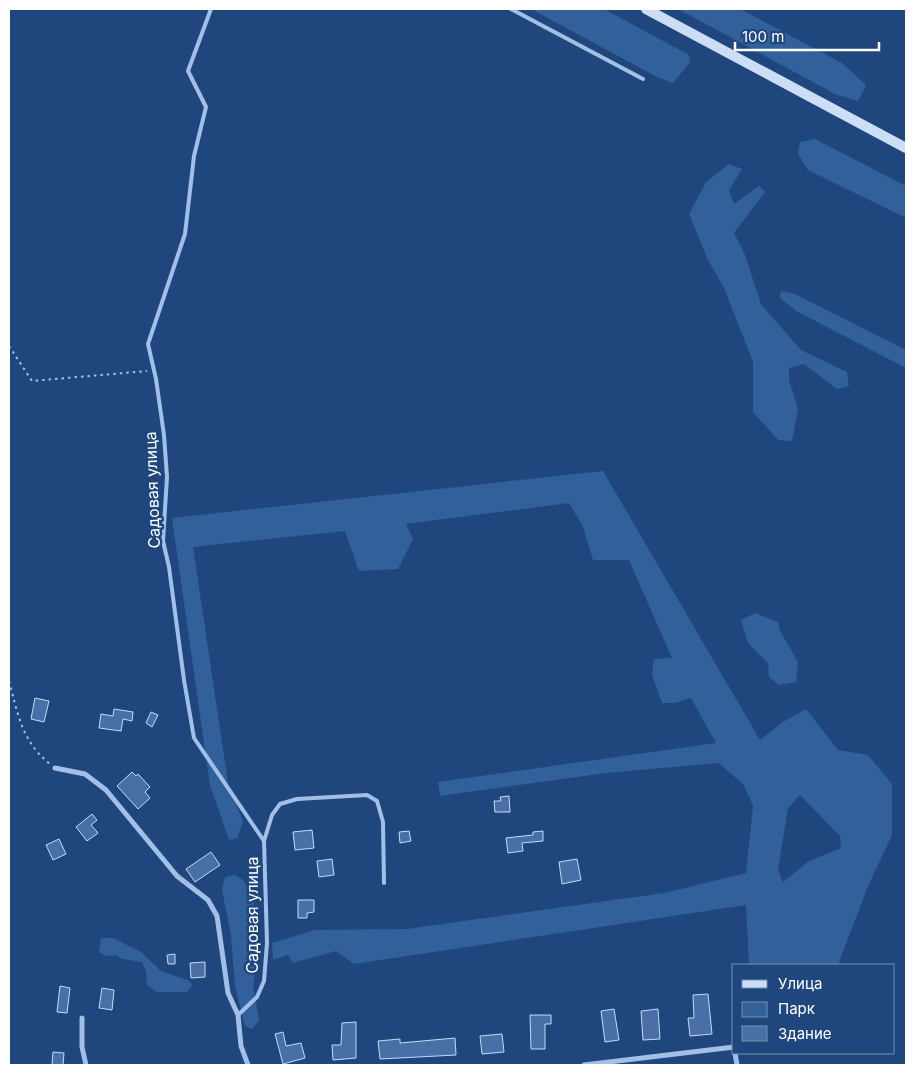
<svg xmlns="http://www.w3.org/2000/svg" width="915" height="1074" font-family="Inter,sans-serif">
<rect width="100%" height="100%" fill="#1f477d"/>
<path fill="#32609b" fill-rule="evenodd" d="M531 9H604L689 55 690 62 673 83 657 77Z
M678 9H740L842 63 866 85 858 101 837 95Z
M815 139 906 186V218L808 170 798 154 800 142Z
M729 164 742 169 729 190 734 204 759 186 765 192 734 233 745 255 761 304 801 350 847 372 849 386 837 389 804 364 789 368V380L798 409 792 441 778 440 753 412V362L724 288 708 260 689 214 706 182Z
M781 291 795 294 906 350V368L796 311 780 298Z
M603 471 760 740 783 722 806 709 838 750 868 755 892 784V835L868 886 838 965H749L746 905 354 964 336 951 293 963 288 955 273 960 272 943 315 930 407 929 664 893 746 873 753 806 744 785 719 763 606 773 440 796 438 782 716 743 691 698 675 703H662L652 675 654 659 672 658 629 560H593L583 527 569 503 406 524 413 539 398 569 359 571 345 531 193 547 228 783 243 822 237 838 229 840 210 785 172 518ZM800 795 840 836 841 848 809 861 783 882 778 870 788 808Z
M755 613 778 622 780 631 798 662 796 682 779 685 769 677 768 663 748 643 741 620Z
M235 875 243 880 251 893 254 904 259 950 253 985 259 1020 252 1029 245 1026 235 986 231 935 222 890 225 877Z
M101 938H113L141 952 161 971 190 981 192 986 187 992H157L147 985 146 971 142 962 122 959 116 955 107 956 99 952Z"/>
<path fill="#4870a6" stroke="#c6dbf5" d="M35 698 49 701 44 722 31 719Z
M114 709 133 712 132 721 123 719 121 731 99 728 101 714 113 716Z
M151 712 158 715 152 727 146 723Z
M132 772 136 776 138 774 150 787 145 792 150 798 138 809 117 786Z
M509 796 510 812H495L494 801H501L500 797Z
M92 814 97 820 91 825 98 833 87 841 76 827Z
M312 830 314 848 295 850 293 832Z
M409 831 411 841 400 843 399 832Z
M543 831V841L522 843 523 851 508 853 506 838 533 835V832Z
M59 839 66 854 53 860 46 845Z
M211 852 220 865 195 882 186 869Z
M332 859 334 875 319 877 317 861Z
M577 859 581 880 562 884 559 862Z
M298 900H314V912L307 913V918H298Z
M175 954V964H168L167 955Z
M205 962V977L191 978 190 963Z
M60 986 70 988 67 1013 57 1012Z
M102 988 114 990 112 1010 99 1008Z
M708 994 712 1034 690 1036 688 1018H694L693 995Z
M614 1009 619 1040 605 1042 601 1011Z
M658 1009 660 1039 643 1040 641 1011Z
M530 1015H551V1024H545V1049H531Z
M356 1022V1058L333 1060 332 1045H341L342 1023Z
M283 1032 286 1046 301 1043 305 1058 283 1064 275 1034Z
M502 1034 504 1052 482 1054 480 1036Z
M455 1038 456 1055 380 1059 378 1041 400 1039V1043Z
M53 1052 64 1053 63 1065H52Z"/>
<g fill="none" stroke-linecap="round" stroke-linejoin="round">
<path stroke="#a2c0e7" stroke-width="2" stroke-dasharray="2.5 4" stroke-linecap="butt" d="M9 346 32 381 147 371
M9 681C18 714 22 742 50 764"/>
<path stroke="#a2c0e7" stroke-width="4" d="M211 9 188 71 206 107 194 156 185 234 148 344 156 379 164 435 167 477 163 541 169 567 184 680 194 738 264 841 267 943 264 981 257 997 238 1015
M511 9 643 79
M264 841 272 815 280 804 297 799 367 795 377 801 383 822 384 883"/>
<path stroke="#a2c0e7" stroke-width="5" d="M55 768 85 774 106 790 177 876 208 900 217 916 228 993 238 1015 241 1046 248 1065
M82 1018V1047L86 1065
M735 1053 737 1065
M584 1065 734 1047"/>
<path stroke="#ccdef6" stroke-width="10" d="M646 9 906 148"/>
</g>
<g text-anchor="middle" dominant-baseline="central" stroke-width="5" stroke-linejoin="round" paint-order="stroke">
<g font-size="16" fill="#fff" stroke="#1f477d">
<text transform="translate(152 490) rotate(-92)">Садовая улица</text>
<text transform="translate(252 915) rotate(-90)">Садовая улица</text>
</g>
</g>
<rect width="915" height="1074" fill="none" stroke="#ffffff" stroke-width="20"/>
<rect x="732" y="964" width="162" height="90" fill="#1f477d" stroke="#7991b1"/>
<rect x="742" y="980" width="25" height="8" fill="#ccdef6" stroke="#7991b1"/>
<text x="778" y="989" font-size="15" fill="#ffffff">Улица</text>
<rect x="742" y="1002" width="25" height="15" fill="#32609b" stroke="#7991b1"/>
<text x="778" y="1014" font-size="15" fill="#ffffff">Парк</text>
<rect x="742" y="1026" width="25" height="15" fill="#4870a6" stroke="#7991b1"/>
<text x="778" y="1039" font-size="15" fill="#ffffff">Здание</text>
<path d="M735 42v8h144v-8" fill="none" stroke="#ffffff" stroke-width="2.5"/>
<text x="742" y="42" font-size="15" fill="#ffffff" stroke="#1f477d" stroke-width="4" paint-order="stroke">100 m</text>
</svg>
